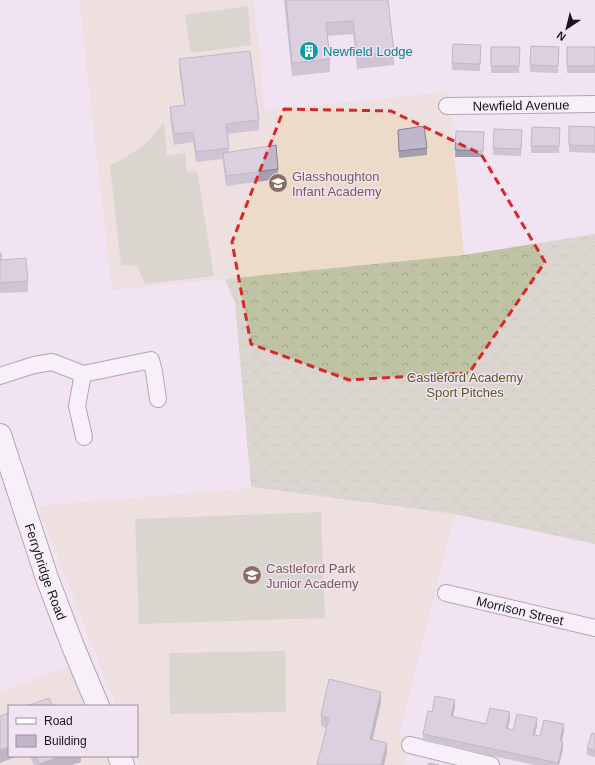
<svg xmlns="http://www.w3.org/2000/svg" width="595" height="765" font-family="Helvetica,sans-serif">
<defs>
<pattern id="forest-crowns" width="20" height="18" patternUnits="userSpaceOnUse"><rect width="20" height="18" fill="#bfc3a3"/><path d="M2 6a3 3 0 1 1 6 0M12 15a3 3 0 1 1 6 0" fill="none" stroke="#a4a78c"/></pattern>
</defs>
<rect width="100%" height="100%" fill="#f1e3f2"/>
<path fill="#eddbca" d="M79 0H254L265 110 448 92 464 255 112 290Z
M251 488 455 514 399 734 412 737 404 765H139L135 756H137V706H116L38 506Z
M68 666 86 706H9V756H106L110 765H0V692Z"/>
<path fill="#bfc3a3" d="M248 6 251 45 191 53 185 15Z
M164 122 167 156 185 153 187 173 197 171 214 276 145 284 137 266 121 265 110 165 123 159 147 143Z
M321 512 325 618 139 624 135 519Z
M285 651 286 712 170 714 169 653Z"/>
<path fill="url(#forest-crowns)" d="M595 234V544L455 514 251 487 235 303 225 279 464 255Z"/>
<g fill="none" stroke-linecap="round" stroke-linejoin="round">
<g stroke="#665a67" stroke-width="18">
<g id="street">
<path id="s1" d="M447 106 595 104"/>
<path d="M83 374 77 406 84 437"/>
<path d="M0 376 34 365 52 362 83 374 151 360 154 372 158 399"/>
<path id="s2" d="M446 593 595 628"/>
<path d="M410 745 491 765"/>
</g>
</g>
<g stroke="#665a67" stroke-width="24">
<g id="secondary">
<path id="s3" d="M0 435 47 578 72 644 98 706"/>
<path d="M119 756 123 765"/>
</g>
</g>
<use href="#street" stroke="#fff" stroke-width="16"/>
<use href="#secondary" stroke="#fff" stroke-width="22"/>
</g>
<path fill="#a59eae" d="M284 0H388L394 52V65L357 69 353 34 327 36 330 59V72L292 76Z
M453 44 481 45 480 71 452 70Z
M531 46 559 47 558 73 530 72Z
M491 47H520L519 73H491Z
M567 47H595V73H567Z
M179 59 259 120V130L227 134 229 152 278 169V179L226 186 223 163V159L196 162 193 142 174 145 170 117V107L184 105 179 69Z
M569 126 595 127V153L569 152Z
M532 127 560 128 559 153H531Z
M494 129 522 130 521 156 493 155Z
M398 130 427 148V155L399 158Z
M456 131 484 132 483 157H455Z
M0 253 1 260 28 281V292L0 293Z
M381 702 373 739 387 753 326 728 321 726V716Z
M455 707 453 717 486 724 510 719 508 729 513 730 537 725 535 735 540 736 564 731 562 741 563 748 559 765H535L423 741V734L432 712Z
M595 734V757L587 755V748Z
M30 756H81V762L71 765H34Z"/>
<path fill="#86818d" d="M381 692V702L370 749V739Z
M455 700V707L451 723V716Z
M510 712V719L506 735V728Z
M537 718V725L533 742V735Z
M564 724V731L560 747V740Z
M563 741V748L559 765H558Z
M387 743V753L384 765H381Z
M9 747V756H18L0 763V750Z
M61 756H81V762L71 765H39V764Z"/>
<path fill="#c0b8ca" stroke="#86818d" d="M286 0H388L394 52 357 56 353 21 326 23 330 59 292 63Z
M453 44 481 45 480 64 452 63Z
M531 46 559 47 558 66 530 65Z
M491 47H520L519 66H491Z
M567 47H595V66H567Z
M250 51 259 120 226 124 229 148 196 152 193 132 174 134 170 107 185 105 179 59Z
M424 126 427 148 399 151 398 130Z
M569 126 595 127V146L569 145Z
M532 127 560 128 559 146H531Z
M494 129 522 130 521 149 493 148Z
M456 131 484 132 483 151 455 150Z
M276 145 278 169 226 176 223 153Z
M0 253H1V260L26 258 28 281 0 283Z
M329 679 381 692 370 739 387 743 381 765H317L329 718 321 716Z
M435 696 455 700 451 716 486 724 490 708 510 712 506 728 513 730 517 714 537 718 533 735 540 736 544 720 564 724 560 740 563 741 558 763 423 734 428 711 432 712Z
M49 698 52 706H27Z
M9 713V747L0 750V716Z
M592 733 595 734V751L587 748Z
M36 756H61L39 764Z
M429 763 439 765H428Z"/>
<path d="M0 0H595V765H0ZM284 109 391 111 481 154 545 262 469 373 349 380 251 344 232 242Z" fill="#f1e3f2" fill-opacity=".55" fill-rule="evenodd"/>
<path fill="none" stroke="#d62828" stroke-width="3" stroke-dasharray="8 5" stroke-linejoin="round" d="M284 109 391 111 481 154 545 262 469 373 349 380 251 344 232 242Z"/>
<defs>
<g id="building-disc" transform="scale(1)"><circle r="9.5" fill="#0f9aa8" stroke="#f1e3f2"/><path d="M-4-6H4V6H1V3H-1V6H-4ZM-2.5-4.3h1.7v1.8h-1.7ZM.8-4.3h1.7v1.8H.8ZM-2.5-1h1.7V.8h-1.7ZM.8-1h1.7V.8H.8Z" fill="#fff"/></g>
<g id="school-disc" transform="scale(1)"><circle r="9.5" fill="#8d6e63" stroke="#f1e3f2"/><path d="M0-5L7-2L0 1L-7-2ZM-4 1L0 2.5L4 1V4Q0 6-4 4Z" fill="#fff"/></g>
</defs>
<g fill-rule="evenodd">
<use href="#building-disc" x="309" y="51"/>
<use href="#school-disc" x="278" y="183"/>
<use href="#school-disc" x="252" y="575"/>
</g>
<g text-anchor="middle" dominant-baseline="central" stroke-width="3" stroke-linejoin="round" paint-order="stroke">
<g font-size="13" fill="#0d838f" stroke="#f1e3f2" text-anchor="start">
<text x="323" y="51">Newfield Lodge</text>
</g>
<g font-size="13" fill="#191419" stroke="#f1e3f2">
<text stroke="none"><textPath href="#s1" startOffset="74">Newfield Avenue</textPath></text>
<text stroke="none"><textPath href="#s3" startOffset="144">Ferrybridge Road</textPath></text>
<text stroke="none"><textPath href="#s2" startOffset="76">Morrison Street</textPath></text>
</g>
<g font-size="13" fill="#785e54" stroke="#f1e3f2" text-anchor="start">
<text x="292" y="176">Glasshoughton<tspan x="292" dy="15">Infant Academy</tspan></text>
<text x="266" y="568">Castleford Park<tspan x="266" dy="15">Junior Academy</tspan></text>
</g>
<g font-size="13" fill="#585c23" stroke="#f1e3f2">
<text x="465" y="377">Castleford Academy<tspan x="465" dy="15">Sport Pitches</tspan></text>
</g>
</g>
<rect x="8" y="705" width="130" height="52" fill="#f1e3f2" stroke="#9b909b"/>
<rect x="16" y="718" width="20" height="6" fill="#ffffff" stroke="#9b909b"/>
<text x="44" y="725" font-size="12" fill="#191419">Road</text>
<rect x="16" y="735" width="20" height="12" fill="#c0b8ca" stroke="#9b909b"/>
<text x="44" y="745" font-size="12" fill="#191419">Building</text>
<g transform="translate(567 28) rotate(215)" stroke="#f1e3f2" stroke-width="3" paint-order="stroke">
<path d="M0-3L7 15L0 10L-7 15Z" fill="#191419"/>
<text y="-6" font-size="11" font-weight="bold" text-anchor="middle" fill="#191419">N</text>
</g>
</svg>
